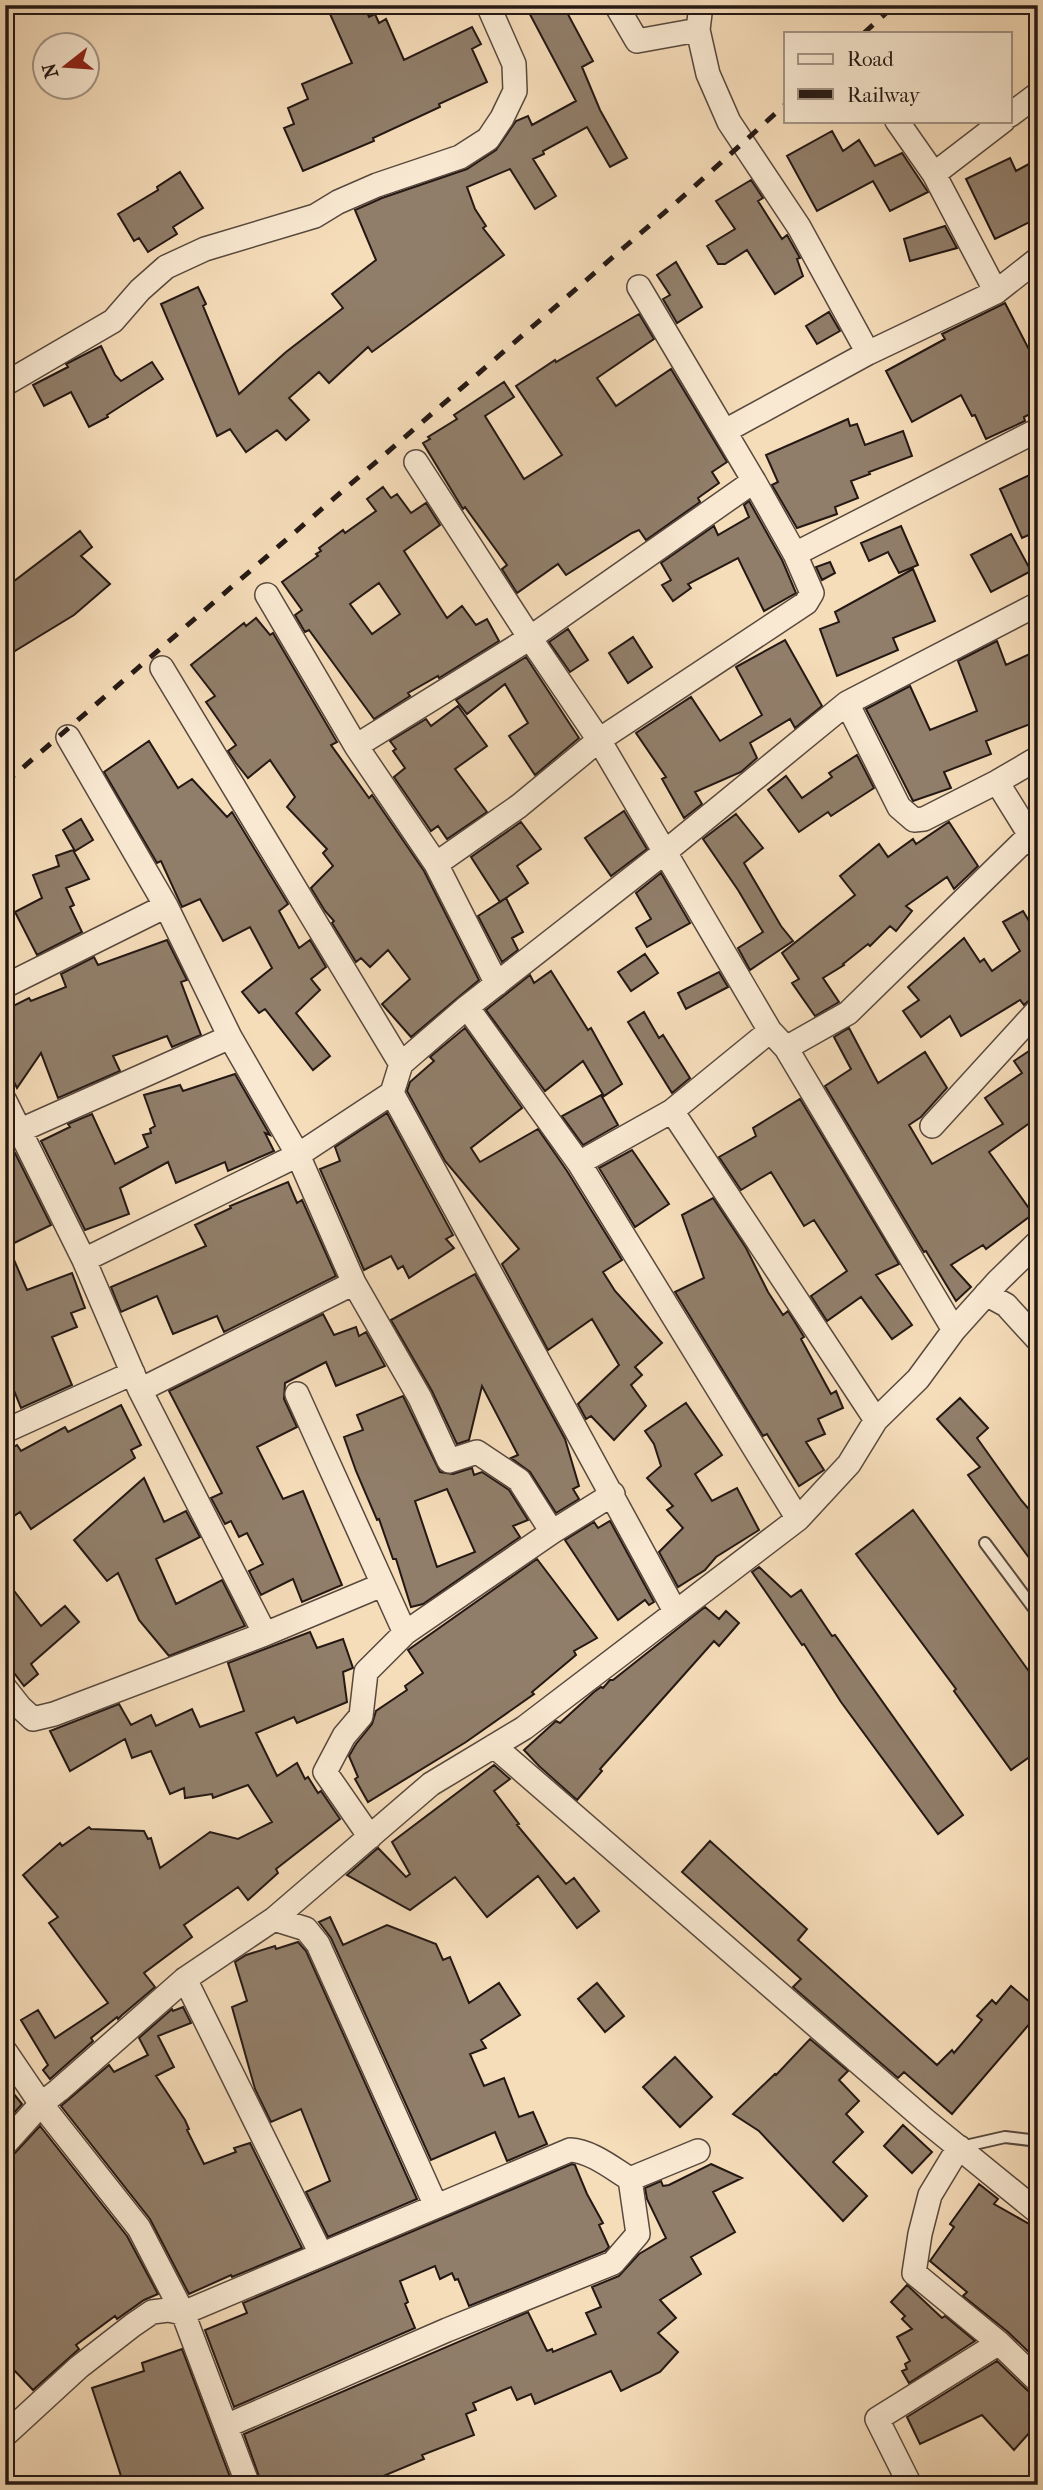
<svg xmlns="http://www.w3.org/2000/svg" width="1043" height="2490" font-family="'IM FELL French Canon',serif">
<rect width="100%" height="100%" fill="#f6ddba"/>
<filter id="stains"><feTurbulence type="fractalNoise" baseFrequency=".00286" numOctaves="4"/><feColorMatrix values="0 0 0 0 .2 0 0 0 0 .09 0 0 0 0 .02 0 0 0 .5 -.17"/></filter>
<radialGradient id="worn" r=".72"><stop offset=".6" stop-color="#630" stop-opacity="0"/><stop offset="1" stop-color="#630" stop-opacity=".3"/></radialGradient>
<path fill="#917e6a" stroke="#241814" stroke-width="2" fill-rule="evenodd" d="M326 5H364L369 17 375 14 379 23 386 19 404 60 472 27 481 44 472 49 487 82 439 104 440 107 373 138 374 141 303 171 284 128 294 124 288 108 308 99 302 84 352 63Z
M525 5H563L593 61 582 67 600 110 627 158 610 167 587 127 543 151 544 154 533 159 556 196 535 209 510 169 467 187 475 209 486 226 483 228 504 255 372 352 368 347 329 383 319 372 289 398 309 420 286 440 277 430 246 452 230 429 217 436 161 304 198 287 206 304 203 306 239 394 286 352 343 308 332 294 376 260 355 210 382 198 467 169 496 150 516 121 528 116 532 125 576 101Z
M832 131 843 151 859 140 875 166 902 153 928 192 890 211 873 181 817 211 787 156Z
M1010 158 1016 171 1038 159V218L995 239 966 179Z
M180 172 203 208 173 227 177 234 148 252 139 238 134 241 118 214 158 190 157 187Z
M751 180 763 198 758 201 782 239 787 235 800 258 797 259 803 276 775 294 747 250 725 264H718L707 246 735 229 716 201Z
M945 226 957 248 910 261 904 239Z
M676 262 702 307 677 323 663 299 670 295 657 275Z
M1005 303 1038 367V410L1024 417 1025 421 986 439 975 415 972 416 961 395 912 422 886 371 945 339 942 334Z
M829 312 840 331 817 344 806 326Z
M639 314 654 339 597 378 616 406 671 369 727 462 712 472 719 483 698 498 700 502 646 540 639 530 632 533 566 575 558 564 517 593 502 569 507 565 465 507 463 509 423 443 430 439 428 437 457 419 454 415 504 382 514 397 485 416 524 479 562 455 516 386 555 360 556 362Z
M101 346 115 375 121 381 152 362 163 379 107 415 108 417 89 427 71 392 44 406 33 385 68 367 66 364Z
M848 419 850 426 857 424 865 445 903 431 912 456 869 472 870 474 851 481 858 498 835 507 837 514 797 528 772 485 778 482 766 455Z
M1038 471V531L1022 538 1000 489Z
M383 487 391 498 397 494 411 513 426 503 440 525 404 551 447 618 462 606 476 625 487 619 499 641 439 678 438 676 408 693 410 696 374 719 309 630 305 632 295 615 302 610 282 582 318 556 316 554 321 551 319 548 343 530 345 533 376 511 367 499ZM379 583 400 614 372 634 350 604Z
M749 501 782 560 796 593 764 611 738 558 688 584 691 588 673 601 662 585 671 580 661 563 714 526 718 535 749 517 744 505Z
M901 526 918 565 899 573 888 552 869 561 861 543Z
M80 531 92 547 81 556 110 584 74 615 5 657V588Z
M1011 534 1031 571 991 592 971 555Z
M830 562 835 573 822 580 816 567Z
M913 569 935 621 893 638 898 650 837 676 820 629 839 622 835 612Z
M256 618 270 635 273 633 337 742 331 745 369 798 372 795 424 871 479 980 411 1037 382 1004 410 979 388 950 370 967 361 958 356 962 332 923 334 921 325 911 311 888 333 866 323 853 327 849 287 807 295 797 270 760 248 778 236 763 228 751 236 745 206 702 215 696 191 665 244 623 246 626Z
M568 629 588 660 570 672 549 642Z
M633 637 652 667 628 683 609 653Z
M785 640 822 706 795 728 790 719 750 743 757 758 741 772 695 792 702 804 684 818 662 779 666 777 636 733 691 697 720 741 762 715 736 667Z
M997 641 1006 665 1038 650V721L986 741 991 754 944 772 951 788 913 801 866 709 910 686 930 730 977 711 958 661Z
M526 657 579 738 535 775 509 736 528 723 505 684 467 714 456 700Z
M458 706 487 746 455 769 487 812 447 839 438 826 431 831 394 777 405 768 393 751 396 749 390 741 426 719 431 726Z
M149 741 178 788 192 779 227 817 232 812 288 904 279 911 299 948 310 940 326 967 311 979 320 990 296 1013 330 1056 313 1070 265 1009 259 1013 242 992 272 968 250 927 223 941 200 899 182 907 161 861 157 863 104 772Z
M857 755 874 788 831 816 828 812 799 832 768 790 786 776 802 798 832 777 829 773Z
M624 811 647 849 611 876 585 838Z
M736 814 763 848 744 863 781 926 793 941 750 970 738 948 763 932 738 890 703 839Z
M81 819 93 840 75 851 63 830Z
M521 822 541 849 517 866 528 883 500 902 471 857Z
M949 822 978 866 954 889 947 877 906 906 912 911 896 931 890 926 870 946 868 944 843 964 844 965 823 978 839 1002 815 1016 792 983 799 979 782 953 855 895 840 876 879 844 888 857 913 839 916 844Z
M73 850 89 879 66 888 74 905 70 907 82 932 37 955 15 912 42 898 33 875 59 866 56 856Z
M661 873 690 923 647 947 636 928 651 919 636 893Z
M506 898 523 932 512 938 518 950 502 962 478 916Z
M1023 911 1038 936V996L1033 997 1024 1005 1020 1000 961 1036 950 1016 921 1037 903 1011 919 1000 908 987 964 938 980 962 984 959 992 971 1020 951 1003 922Z
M167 940 187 980 181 982 201 1035 172 1047 167 1036 113 1056 120 1071 58 1098 41 1053 17 1088 5 1064V1010L29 998 31 1001 66 987 61 974 94 957 98 965Z
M645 954 658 973 631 991 618 972Z
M551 971 588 1030 591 1028 622 1084 604 1096 583 1061 545 1091 486 1010 530 975 534 983Z
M719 972 728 987 686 1009 678 993Z
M644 1012 659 1038 663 1035 690 1078 672 1093 628 1022Z
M465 1028 522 1108 471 1148 480 1162 538 1129 567 1171 622 1260 603 1272 615 1291 662 1343 635 1367 642 1375 631 1385 646 1406 614 1440 591 1416 586 1419 578 1404 619 1365 592 1319 548 1350 502 1264 519 1249 445 1161 407 1091 410 1082 434 1061 430 1057Z
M849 1028 878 1083 925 1052 947 1088 921 1117 909 1125 932 1164 1003 1124 985 1098 1022 1073 1014 1061 1038 1045V1117L989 1152 1033 1214 986 1249 983 1245 951 1265 971 1287 956 1301 926 1251 924 1252 825 1086 851 1069 834 1037Z
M235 1074 270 1135 265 1133 274 1151 228 1171 225 1162 176 1183 168 1162 120 1188 129 1214 85 1230 41 1141 70 1127 68 1124 92 1114 115 1164 148 1147 143 1135 151 1133 150 1129 155 1126 144 1095 180 1085 183 1091Z
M601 1095 618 1125 583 1145 562 1116Z
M800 1099 899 1264 876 1275 912 1325 892 1339 861 1297 827 1321 811 1296 847 1271 814 1220 804 1226 771 1172 741 1190 719 1157 756 1136 753 1128Z
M387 1113 453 1235 446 1239 454 1248 409 1278 403 1266 398 1269 391 1256 364 1270 320 1169 340 1161 335 1147Z
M632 1150 669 1204 635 1227 599 1168Z
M15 1153 51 1225 8 1246 27 1290 72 1273 85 1308 71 1313 77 1327 52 1337 72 1385 21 1408 5 1368V1158Z
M288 1182 297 1203 302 1200 336 1276 224 1332 217 1316 173 1334 157 1296 121 1312 111 1287 206 1246 195 1225 231 1208 230 1206Z
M713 1198 746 1248 768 1292 783 1315 788 1311 804 1337 801 1339 831 1394 836 1391 843 1408 818 1419 825 1434 806 1442 824 1470 799 1486 767 1434 763 1436 675 1292 704 1278 682 1215Z
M475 1274 565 1439 579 1486 573 1489 579 1499 556 1513 530 1472 511 1458 518 1455 482 1386 469 1440 457 1444 432 1391 391 1320Z
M323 1314 334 1335 356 1327 359 1336 366 1332 385 1366 336 1386 326 1362 285 1383 284 1399 297 1427 257 1447 283 1499 303 1491 342 1585 302 1602 293 1579 261 1595 249 1571 263 1564 247 1533 239 1537 231 1521 225 1524 211 1498 222 1493 169 1391Z
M403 1396 440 1472 453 1474 472 1468 474 1475 482 1472 509 1490 528 1520 513 1526 520 1537 423 1604 411 1607 396 1559H393L379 1519 377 1520 356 1471 344 1437 363 1430 357 1415ZM447 1489 475 1552 437 1567 415 1501Z
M960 1398 988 1428 977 1438 1021 1500 1038 1520V1570L968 1475 980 1467 937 1419Z
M686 1403 722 1455 695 1474 712 1501 737 1488 759 1530 716 1557 705 1570 678 1587 659 1552 683 1528 667 1510 673 1506 647 1478 661 1466 654 1444 645 1431Z
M121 1405 141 1445 131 1450 135 1458 31 1529 20 1512 14 1516 5 1500V1452L17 1445 21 1451 65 1427 68 1432Z
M144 1478 164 1522 186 1511 200 1537 156 1559 176 1604 222 1580 245 1626 169 1656 139 1620 118 1573 107 1581 74 1540Z
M913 1510 1038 1684V1751L1011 1770 954 1691 956 1689 856 1554Z
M610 1521 654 1602 649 1605 645 1600 618 1620 565 1540 594 1522 598 1528Z
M537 1559 597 1638 574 1651 576 1655 532 1692 534 1694 466 1742 368 1802 355 1779 358 1777 349 1756 356 1744 372 1724 376 1711 407 1690 405 1686 423 1673 408 1650Z
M759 1567 791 1597 801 1590 832 1636 835 1635 963 1815 938 1834 841 1702 804 1644 802 1645 752 1572Z
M5 1579 41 1626 65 1606 79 1622 31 1664 38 1674 24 1686 5 1661Z
M705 1607 719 1619 726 1611 739 1623 719 1646 714 1641 600 1769 602 1771 577 1800 539 1766 524 1750 556 1721 560 1723 594 1692 601 1687 603 1688 610 1680H613Z
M310 1632 317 1648 343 1639 353 1668 343 1672 347 1702 297 1723 294 1717 256 1733 277 1776 297 1763 305 1779 308 1777 318 1793 321 1791 340 1819 276 1869 278 1873 248 1900 238 1887 184 1925 192 1937 144 1973 155 1987 122 2015 118 2019 117 2017 91 2038 93 2041 50 2079 43 2070 48 2065 21 2020 38 2010 55 2038 108 2003 49 1923 58 1917 23 1875 60 1843 62 1846 89 1827 91 1829 144 1831 148 1839 151 1838 160 1868 210 1832 238 1839 272 1822 248 1785 213 1798 212 1794 185 1798 184 1788 170 1794 151 1751 132 1758 125 1739 70 1771 50 1731 119 1704 131 1725 151 1715 156 1726 192 1709 200 1727 244 1711 228 1663Z
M494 1765 510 1779 494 1791 519 1824 517 1825 566 1884 574 1878 599 1911 577 1928 538 1876 487 1917 455 1877 410 1910 347 1875 378 1848 406 1877 410 1874 392 1842Z
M710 1841 807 1929 798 1940 937 2065 952 2050 954 2053 982 2020 977 2016 992 2000 996 2004 1011 1986 1038 2009V2014L952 2114 904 2072 898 2078 793 1987 801 1979 682 1872Z
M330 1917 343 1945 387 1925 436 1944 443 1960 450 1957 469 2003 499 1983 520 2015 481 2040 486 2048 470 2054 484 2086 504 2078 519 2117 533 2112 547 2144 507 2161 495 2132 431 2160 331 1938 319 1922Z
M298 1942 306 1951 417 2199 328 2237 306 2192 330 2181 301 2109 271 2122 255 2089 232 2007 247 2001 235 1962 246 1955 275 1946 276 1949Z
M597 1983 624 2016 605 2032 578 1999Z
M183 2007 191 2023 158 2036 174 2067 156 2076 185 2120 189 2129 187 2130 204 2164 236 2152 234 2148 250 2143 302 2248 232 2277 231 2275 189 2294 150 2219 61 2106 109 2065 114 2072 148 2055 139 2038 172 2009 173 2011Z
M810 2039 848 2071 839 2080 859 2101 846 2114 863 2132 833 2162 867 2196 843 2221 759 2131 733 2114 775 2074 776 2075Z
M675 2057 712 2097 680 2127 643 2087Z
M5 2083 22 2104 5 2123Z
M903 2125 932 2152 912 2173 884 2146Z
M40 2126 127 2236 158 2294 144 2300 117 2319 115 2316 76 2345 79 2349 33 2390 15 2371 5 2378V2158L15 2153Z
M572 2164 575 2165 587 2194 603 2223 599 2225 609 2247 605 2251 469 2306 458 2279 455 2280 452 2273 440 2279 435 2266 400 2281 408 2302 405 2304 415 2328 234 2407 205 2330 247 2313 243 2303Z
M711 2164 742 2178 713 2192 735 2232 691 2257 701 2274 660 2300 676 2318 658 2333 678 2352 660 2372 621 2391 611 2371 535 2404 531 2394 517 2400 511 2387 473 2403 476 2410 466 2414 474 2435 422 2455 424 2459 376 2479 378 2485H262L244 2434 528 2312 547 2351 552 2349 553 2352 596 2334 586 2313 601 2307 592 2287 619 2276 639 2254 666 2238 647 2199 645 2188 661 2181 663 2186 669 2185Z
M979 2184 998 2199 994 2204 1038 2229V2361L1008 2332 963 2296 967 2292 930 2261 954 2227 950 2224Z
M907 2285 942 2318 945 2316 975 2341 909 2383 902 2371 907 2369 905 2364 910 2361 897 2337 912 2329 902 2319 905 2316 891 2302Z
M182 2349 233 2485H209L206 2479 192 2485H124L92 2388 144 2371 142 2363Z
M997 2361 1028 2391 1038 2395V2423L1014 2450 982 2415 920 2444 907 2417Z"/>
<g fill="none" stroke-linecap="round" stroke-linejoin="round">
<g stroke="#58493e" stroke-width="14">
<path id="lane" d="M985 1543 1038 1614
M961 2147 1005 2137 1038 2141"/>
</g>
<g stroke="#58493e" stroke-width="26">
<path id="street" d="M616 5 637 41 698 30
M701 5 698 30 708 74 729 122 799 227 868 353
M1010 115 1038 94
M897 121 934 174
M996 292 934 174 1003 121
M5 384 113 321 140 290 166 267 205 249 315 216 338 202 377 185 460 157 488 139 502 118 515 91 514 64 488 5
M725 431 868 353 996 292 1038 259
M416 462 530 638 599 740 770 1031 786 1048 954 1330
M795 554 1038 430
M267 595 356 746 436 864 497 984
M162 668 401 1064
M847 703 1038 604
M68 737 166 906 230 1037 298 1155 354 1283 420 1398 449 1461 477 1452 519 1480 552 1532
M356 746 530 638 754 481
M997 782 1038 848
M436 864 519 806 599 740 806 603 812 593 795 554 754 481 639 287
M5 986 166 906
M467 1007 579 1163 798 1519
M786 1048 848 1013 1030 835
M392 1093 675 1611
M5 1101 84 1260 140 1390 265 1634
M672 1111 876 1420
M932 1126 1038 1010
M21 1130 230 1037
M579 1163 672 1111 770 1031
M84 1260 298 1155 392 1093 401 1064 467 1007 665 852 847 703 899 807 914 820 924 819 997 782 1038 758
M986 1294 1006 1305 1038 1340
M140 1390 354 1283
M297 1394 405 1633
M5 1431 133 1373
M5 1688 20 1707 33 1719 54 1714 265 1634 382 1585
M494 1746 925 2120 1038 2212
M370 1837 325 1772 344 1736 361 1716 366 1672 405 1633 552 1532 613 1494
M274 1919 306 1929 318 1944 436 2206
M185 1979 321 2254
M5 2051 41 2104 139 2228 183 2313 248 2485
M5 2144 41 2104 59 2090 185 1979 274 1919 431 1784 524 1728 798 1519 849 1464 876 1420 918 1379 954 1330 998 1281 1038 1242
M959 2147 930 2195 920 2234 914 2273 999 2343 1038 2381
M630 2179 698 2151
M226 2426 447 2330 613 2263 638 2234 630 2179
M5 2435 79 2367 133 2325 152 2312 168 2310 183 2313 570 2150C591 2151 612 2168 630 2179
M910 2485 877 2419 999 2343"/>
</g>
<use href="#lane" stroke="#f9e9d2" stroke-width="10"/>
<use href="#street" stroke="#f9e9d2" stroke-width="23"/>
<path stroke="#241814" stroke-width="5" stroke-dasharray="12 12" stroke-linecap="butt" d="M864 33 895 5
M5 783 687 193 786 104"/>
</g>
<rect width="1043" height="2490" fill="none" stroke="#f6ddba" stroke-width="28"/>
<rect x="7" y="7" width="1029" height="2476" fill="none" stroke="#241814" stroke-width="3.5"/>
<rect x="14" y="14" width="1015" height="2462" fill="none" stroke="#241814" stroke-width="2"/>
<rect x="784" y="32" width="228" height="91" fill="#f9e9d2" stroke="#a49586" stroke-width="2"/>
<rect x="798" y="54" width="35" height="10" fill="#f9e9d2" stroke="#a49586" stroke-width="2"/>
<text x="847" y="66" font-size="21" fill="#241814">Road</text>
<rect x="798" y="89" width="35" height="10" fill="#241814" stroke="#a49586" stroke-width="2"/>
<text x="847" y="102" font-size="21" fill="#241814">Railway</text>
<g transform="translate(66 66) rotate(253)"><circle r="33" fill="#f9e9d2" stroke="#a49586" stroke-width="2"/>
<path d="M0-5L12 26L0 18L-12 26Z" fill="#8f2418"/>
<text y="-10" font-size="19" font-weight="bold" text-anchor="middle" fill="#241814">N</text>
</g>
<rect width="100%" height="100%" filter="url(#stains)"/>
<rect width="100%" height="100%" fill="url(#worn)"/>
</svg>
